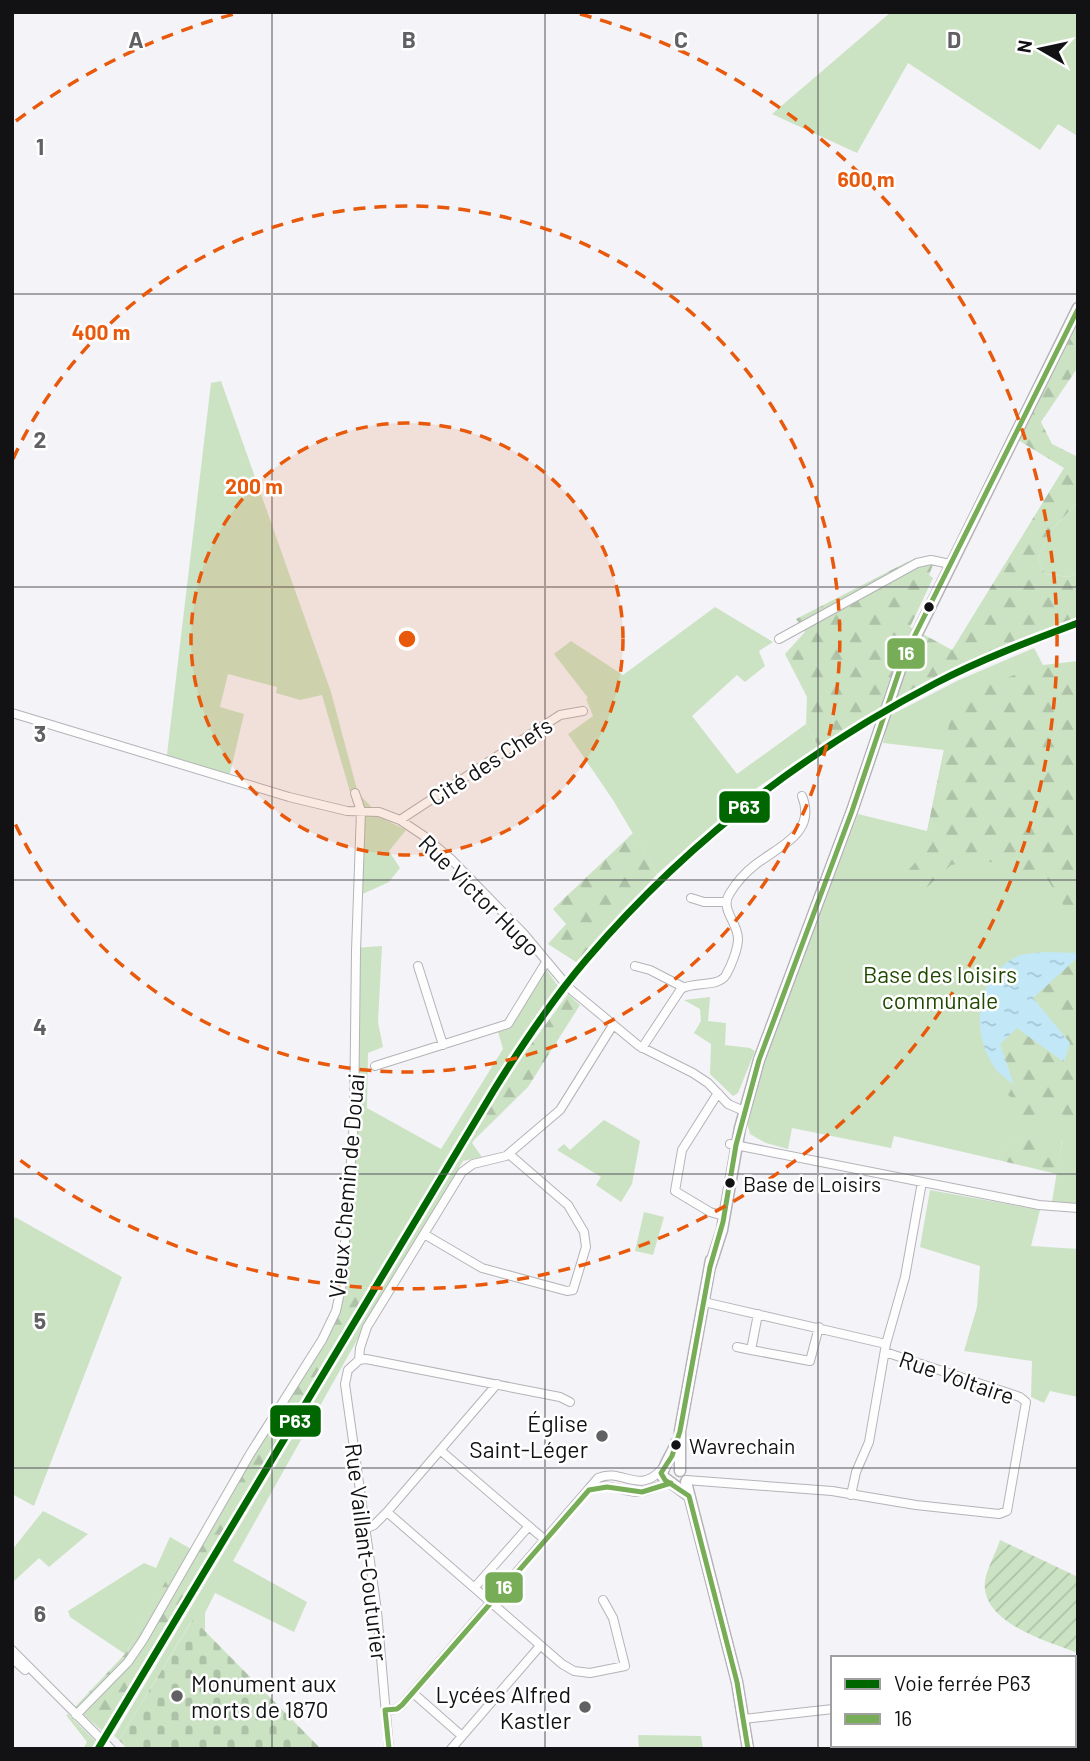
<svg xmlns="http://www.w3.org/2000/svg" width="1090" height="1761" font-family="Barlow,sans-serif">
<defs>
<pattern id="forest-firs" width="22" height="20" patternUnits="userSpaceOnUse" patternTransform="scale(1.75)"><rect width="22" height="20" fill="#cbe3c3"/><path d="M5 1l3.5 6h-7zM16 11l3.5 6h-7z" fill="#adc2a7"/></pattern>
<pattern id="cemetery-stones" width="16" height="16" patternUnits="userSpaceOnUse" patternTransform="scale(1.75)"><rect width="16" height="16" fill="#cbe3c3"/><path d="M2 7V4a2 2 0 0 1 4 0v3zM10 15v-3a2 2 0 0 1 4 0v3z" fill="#adc2a7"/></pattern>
<pattern id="garden-furrows" width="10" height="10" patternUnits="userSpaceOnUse" patternTransform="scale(1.75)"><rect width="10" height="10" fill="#cbe3c3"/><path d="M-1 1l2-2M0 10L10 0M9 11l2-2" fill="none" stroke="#adc2a7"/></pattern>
<pattern id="water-ripples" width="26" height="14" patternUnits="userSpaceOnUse" patternTransform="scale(1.75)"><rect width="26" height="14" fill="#c2e8f7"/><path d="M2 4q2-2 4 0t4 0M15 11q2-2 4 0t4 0" fill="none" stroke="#a6c6d3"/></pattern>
</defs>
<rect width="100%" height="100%" fill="#f3f3f8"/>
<path fill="#cbe3c3" d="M891 12H1078L1076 135 1058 124 1040 150 908 63 857 153 772 114Z
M221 381 331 692 358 793 382 818 406 830 389 851 400 868 389 882 356 897 359 823 322 695 300 700 276 693 277 687 228 674 220 707 244 714 228 782 166 763 211 383Z
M1078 502V572L1069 577 1045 574 1038 558 1054 527Z
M715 607 773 642 759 651 765 666 745 682 737 675 692 716 737 774 806 724 818 746 748 794 657 874 613 800 568 734 593 716 586 699 588 698 554 654 571 641 623 675Z
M1034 648 1043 665 1078 691V1204L1052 1202 1062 1141 1018 1142 1003 1147 998 1160 894 1136 891 1148 792 1128 788 1149 766 1143 750 1134 747 1123 765 1060 858 814 927 831 944 750 883 743 889 716 959 680Z
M382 946 378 1022 383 1047 368 1053 367 1108 441 1149 503 1049 498 1032 509 1029 539 976 546 969 558 986 476 1112 369 1288 339 1285 349 1155 354 948Z
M710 997 708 1021 726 1023 725 1045 750 1048 755 1051 738 1093 733 1096 710 1074 711 1044 694 1033 701 1021 700 1009 684 1000Z
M604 1120 640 1141 632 1184 621 1202 596 1185 601 1177 557 1150 564 1144 570 1150Z
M472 1137 475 1139 472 1143 482 1157 463 1161 357 1340 233 1561 307 1602 294 1632 215 1593 205 1613V1632L192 1620 119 1740 114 1736Z
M930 1190 1040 1210 1031 1246 1078 1249V1397L1050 1391 1044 1403 1031 1397 1032 1361 964 1351 977 1307 980 1266 920 1247Z
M644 1212 664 1217 653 1255 635 1251Z
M15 1217 122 1277 34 1506 12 1494V1222Z
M43 1511 88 1534 49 1567 39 1558 12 1583V1550Z
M170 1537 191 1549 173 1580 168 1578 125 1654 70 1617 68 1611 144 1563 156 1568Z
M68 1714 97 1743 94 1749H83L87 1742 66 1715Z
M638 1735 701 1736 703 1749H639Z
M1078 1739V1749H996L1027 1745H1074V1740Z"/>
<path fill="url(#forest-firs)" d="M1078 320V367L1041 422 1052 444 1078 457V502L1054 527 1038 558 1045 574 1069 577 1078 572V618C985 647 900 694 818 746L806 724 807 697 785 654 805 632 796 619 907 562 933 565 929 575 933 578 910 627 952 650 1064 468 1018 440Z
M1078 661V929L1046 877 983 860 951 865 924 890 904 875 932 844 927 832 955 696 1043 665Z
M633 833 657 874 579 964 548 944 566 924 553 909Z
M1078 957V1127L1073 1120 1049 1107 1017 1124 1019 1104 1008 1095 1014 1084 1000 1044 1017 1028 1063 1061 1070 1043 1033 998Z
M568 994 580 1005 528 1087 475 1139 472 1137 502 1084Z
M1021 1132 1062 1140 1057 1174 998 1160 1003 1146 1018 1142Z
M339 1285 369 1288 102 1731 75 1707 125 1654 168 1577 173 1580 191 1549 196 1552 257 1447 252 1441 309 1357 332 1315Z"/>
<path fill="url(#cemetery-stones)" d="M193 1619 321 1749H127L119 1740Z"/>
<path fill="url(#garden-furrows)" d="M1000 1540 1078 1577V1653C1048 1641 980 1623 985 1581 987 1568 996 1553 1000 1540Z"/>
<path fill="url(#water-ripples)" d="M1045 952 1078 953V957L1033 998 1070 1043 1064 1062 1017 1028 1000 1044 1014 1085C1009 1080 1002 1076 997 1071 970 1035 973 977 1018 956 1025 953 1036 953 1045 952Z"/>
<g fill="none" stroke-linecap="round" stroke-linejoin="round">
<g stroke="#b4b4b8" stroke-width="10">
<path id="minor" d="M779 639 917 563 931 560 950 564
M12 713 289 797 347 811 379 812 400 820 424 836 451 859 524 934 569 988 639 1046 693 1073 708 1083 728 1104 744 1111
M400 820 560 715 583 711
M691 898 704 902H726
M418 966 443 1045
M635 966 650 970 683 987
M642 1048 681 989C693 981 718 988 726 975 731 966 738 949 738 939 738 922 719 909 730 893 736 883 746 872 755 865 779 846 817 833 802 796
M375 1066 508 1024 546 962
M718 1093 682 1150 675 1191 710 1212 724 1216
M730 1144 1039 1205 1078 1208
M424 1234 482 1268 567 1291 573 1290 586 1247 584 1232 568 1205 509 1154
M704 1302 886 1344
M758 1314 751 1350 810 1361 819 1327
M737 1347 751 1350
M359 1360 360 1348 367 1327 462 1172 473 1164 506 1156 560 1110 613 1025
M359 1360 348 1370 345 1384 377 1611 389 1749
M359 1360 366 1359 560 1397 570 1402
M440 1450 545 1540
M686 1480 832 1491 916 1505 999 1514 1007 1511 1026 1402 1020 1397 885 1352
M591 1489C606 1482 621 1491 637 1492 648 1493 658 1484 671 1483
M851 1495 856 1472 869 1442 886 1344 905 1277 922 1182
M387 1512 562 1664 574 1671 590 1673 625 1666 613 1618 603 1600
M365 1529 374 1525 387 1512 497 1384
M475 1587 529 1526
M12 1650 111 1749
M12 1658 25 1670
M1074 1679H1078
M413 1693 462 1736
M385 1710 397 1709 402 1705 598 1478C622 1467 638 1496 662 1469
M76 1715 128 1662 143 1640 250 1454 322 1340 336 1311 342 1283 354 1121 356 951 361 811 355 793
M743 1719 833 1709
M451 1749 540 1646"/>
</g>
<g stroke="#b4b4b8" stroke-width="13">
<path id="major" d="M710 1267 722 1230 740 1128 759 1060 852 811 902 664 1078 308
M676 1443C673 1453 662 1467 662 1476L689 1496
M680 1471V1431L711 1260
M686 1482 737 1682 748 1749"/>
</g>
<use href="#minor" stroke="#fdfdfe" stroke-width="8"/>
<use href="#major" stroke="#fdfdfe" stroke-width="10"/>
<g stroke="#fff" stroke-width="10">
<path id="bus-1" d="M389 1749 385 1710 397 1709 402 1705 589 1490 607 1487 642 1492 671 1483
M748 1749 737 1682 689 1496 665 1480 661 1473 672 1456 680 1431 710 1267 723 1222 736 1145 759 1060 852 811 904 657 1078 309"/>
</g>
<use href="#bus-1" stroke="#78ad58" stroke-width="5"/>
<g stroke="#fff" stroke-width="12">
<path id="rail-1" d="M98 1749 494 1090C522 1045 551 1001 586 960 684 845 802 753 936 683 982 659 1030 641 1078 623"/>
</g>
<use href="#rail-1" stroke="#060" stroke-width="7"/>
</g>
<path fill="none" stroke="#616164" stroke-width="2" stroke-opacity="0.55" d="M272 12V1749M545 12V1749M818 12V1749M12 294H1078M12 587H1078M12 880H1078M12 1174H1078M12 1468H1078"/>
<circle cx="407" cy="639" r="216" fill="#e8590c" fill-opacity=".12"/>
<g fill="none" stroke="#e8590c" stroke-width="3.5" stroke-dasharray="12 9">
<circle cx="407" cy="639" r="216"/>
<path d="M13 459A433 433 0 1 1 13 819"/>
<path d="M16 121A649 649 0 0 1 234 14M580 14A649 649 0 1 1 16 1157"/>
</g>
<g fill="#121215" stroke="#fff" stroke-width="2.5">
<circle cx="929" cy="607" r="6"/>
<circle cx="730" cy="1183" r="6"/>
<circle cx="676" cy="1445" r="6"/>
</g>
<g fill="#616164" stroke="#fff" stroke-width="2.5">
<circle cx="602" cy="1436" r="7"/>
<circle cx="177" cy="1696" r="7"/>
<circle cx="585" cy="1707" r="7"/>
</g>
<g text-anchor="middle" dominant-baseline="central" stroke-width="5" stroke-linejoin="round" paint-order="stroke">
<g font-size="21" fill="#121215" stroke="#fff" text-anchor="start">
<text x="743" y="1183">Base de Loisirs</text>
<text x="689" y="1445">Wavrechain</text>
</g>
<g font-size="23" fill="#121215" stroke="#fff">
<text transform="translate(490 761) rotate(-33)">Cité des Chefs</text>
<text transform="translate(480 895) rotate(45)">Rue Victor Hugo</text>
<text transform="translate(346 1186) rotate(-85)">Vieux Chemin de Douai</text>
<text transform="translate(957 1377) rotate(19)">Rue Voltaire</text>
<text transform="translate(367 1552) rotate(83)">Rue Vaillant-Couturier</text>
</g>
<g font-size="23" fill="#204901" stroke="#fff">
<text x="940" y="974">Base des loisirs<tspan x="940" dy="26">communale</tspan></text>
</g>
<g font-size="23" fill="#121215" stroke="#fff" text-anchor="end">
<text x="588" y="1423">Église<tspan x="588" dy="26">Saint-Léger</tspan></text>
<text x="191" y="1683" text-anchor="start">Monument aux<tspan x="191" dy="26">morts de 1870</tspan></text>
<text x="571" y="1694">Lycées Alfred<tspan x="571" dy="26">Kastler</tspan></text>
</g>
</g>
<g font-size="23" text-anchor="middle" font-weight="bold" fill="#616164" stroke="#fff" stroke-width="5" stroke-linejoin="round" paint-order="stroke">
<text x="136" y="48">A</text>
<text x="409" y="48">B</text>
<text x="681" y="48">C</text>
<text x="954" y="48">D</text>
<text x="40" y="155">1</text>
<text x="40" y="448">2</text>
<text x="40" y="742">3</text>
<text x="40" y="1035">4</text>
<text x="40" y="1329">5</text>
<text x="40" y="1622">6</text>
</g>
<circle cx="407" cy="639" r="10" fill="#e8590c" stroke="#fff" stroke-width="3.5"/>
<g font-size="21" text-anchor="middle" font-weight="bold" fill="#e8590c" stroke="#fff" stroke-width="5" stroke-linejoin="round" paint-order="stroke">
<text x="866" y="187">600 m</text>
<text x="101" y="340">400 m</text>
<text x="254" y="494">200 m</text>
</g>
<g stroke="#fff" stroke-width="2.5">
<rect x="886" y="637" width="40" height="33" rx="7" fill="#78ad58"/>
<rect x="718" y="790" width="53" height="34" rx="7" fill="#060"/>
<rect x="269" y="1404" width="53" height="34" rx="7" fill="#060"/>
<rect x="484" y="1571" width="40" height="33" rx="7" fill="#78ad58"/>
</g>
<g font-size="19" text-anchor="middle" font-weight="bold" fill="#fff">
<text x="906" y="660">16</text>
<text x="744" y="814">P63</text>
<text x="295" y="1428">P63</text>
<text x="504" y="1594">16</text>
</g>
<rect width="1090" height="1761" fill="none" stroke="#121215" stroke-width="28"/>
<rect x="831" y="1656" width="245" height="91" fill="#ffffff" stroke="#a0a0a1" stroke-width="2"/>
<rect x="845" y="1679" width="35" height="10" fill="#006600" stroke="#a0a0a1" stroke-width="2"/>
<text x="894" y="1691" font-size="21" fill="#121215">Voie ferrée P63</text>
<rect x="845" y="1714" width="35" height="10" fill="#78ad58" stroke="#a0a0a1" stroke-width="2"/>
<text x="894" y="1726" font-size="21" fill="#121215">16</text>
<g transform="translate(1041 49) rotate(279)" stroke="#ffffff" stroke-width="5" paint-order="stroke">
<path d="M0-5L12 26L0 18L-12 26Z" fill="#121215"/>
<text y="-10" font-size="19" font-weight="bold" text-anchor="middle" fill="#121215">N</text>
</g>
</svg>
